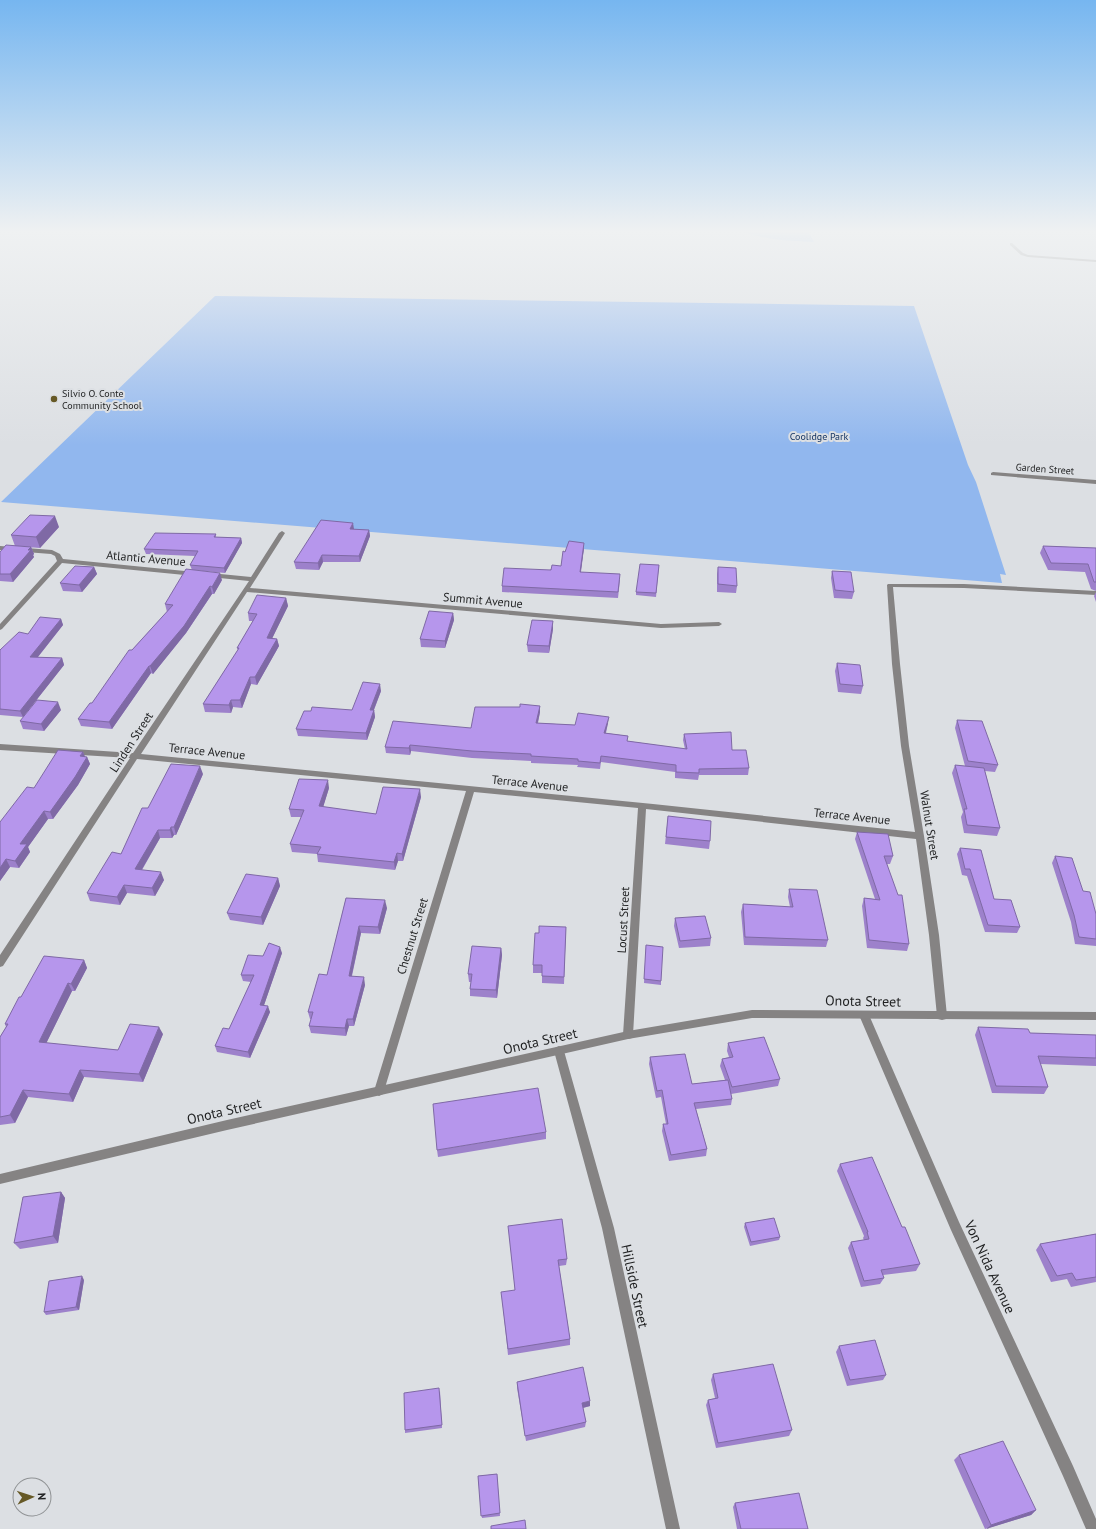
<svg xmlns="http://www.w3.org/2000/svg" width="1096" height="1529" font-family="'PT Sans',sans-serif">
<rect width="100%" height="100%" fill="#dcdfe3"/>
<path fill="#91b7ee" d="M741 231H808L814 242C790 241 764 240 741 231Z
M215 296 914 306 968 465 976 482 1006 575 1000 574 1002 583 1 502Z"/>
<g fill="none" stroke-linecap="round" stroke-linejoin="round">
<path fill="#858383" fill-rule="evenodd" d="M1010 243H1012L1023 253 1028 255 1096 260V262L1028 257 1021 255 1010 245Z
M993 472 1096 480V484L991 475V473Z
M282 531 285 533 250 588 661 624 719 622 722 624 719 626 661 628 247 592 141 754 653 804 915 832 901 746 892 664 887 585 888 584H964L1096 591V595L964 588 893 587 900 664 909 746 924 836 939 935 947 1016 946 1019 942 1020 938 1019 937 1016 929 935 916 839 646 809 633 1035 632 1038 628 1039 624 1038 623 1035 638 808 474 792 384 1091 383 1094 379 1096 375 1094 374 1091 466 791 137 759 3 966 0 967V955L130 758 0 750V744L133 753 249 581 210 577 207 575 210 573 251 577 279 533Z
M0 546 52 550 60 554 63 559 195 572 198 574 195 576 62 563 2 629 0 630V624L57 561 55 556 51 554 0 550Z
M864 1011 868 1012 869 1015 959 1222 1073 1466 1096 1519V1529H1086L1063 1476 951 1230 859 1015 860 1012Z
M559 1046 563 1048 564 1051 614 1228 680 1529H666L602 1228 554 1051 555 1048Z"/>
<path fill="#858383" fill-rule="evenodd" d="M752 1010 1096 1012V1020L752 1018 628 1039 227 1130 0 1184V1174L227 1120 628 1031Z"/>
</g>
<path fill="#9d81cb" d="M59 527 40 548 15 546 11 535Z
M354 529 369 530 370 536 360 562H323L319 570 296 569 294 562Z
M216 534V537L241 538 242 543 225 573 192 570 190 565 195 556 146 554 144 549Z
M1043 546 1096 548V591L1091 589 1085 572 1048 570 1040 553Z
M31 547 34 554 33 555 34 557 13 582 0 581V552Z
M584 548 581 572 620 580 618 598 502 592V586L561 566 565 552Z
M659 565 656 597 636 595V592Z
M94 567 97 574 82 592 63 591 60 583Z
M718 567 737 586 736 593 717 592V574Z
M832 571 854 592 852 599 834 598 831 578Z
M222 580 214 594H212L186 633 153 674 151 673 112 729 81 726 78 719 92 703 132 650 167 612 165 604Z
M1096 592V602L1094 596Z
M286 598 288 606 272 638 277 639 279 646 257 685 251 684 242 708 233 707 231 713 205 712 203 704 238 650 237 648 253 621H249L248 613Z
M453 613 454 620 445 648 421 647 420 639Z
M61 619 63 625 38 657 62 658 64 665 23 717 0 715V650L28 634Z
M553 629 549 653 528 652 527 645Z
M837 663 863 686 861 694 838 692 835 671Z
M381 691 374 710 375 717 367 740 298 736 296 729 311 711 352 710Z
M540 706V712L538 723 575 725 608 723 606 733 628 736 627 741 685 749 683 740 684 734 732 750 749 768 748 775H699L698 780 675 778V772L601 762 600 769 577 767 578 765 531 763V761L472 758 411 751 410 755 386 753 385 747 471 728 520 707Z
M61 710 44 731 23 729 20 721Z
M957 720 998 765 995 772 985 771 1000 828 997 836 964 833 961 817 963 812 952 773 955 765 965 766 955 728Z
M83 752 85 757H87L90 764 78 785 53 819H48L28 847 30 852 19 868 10 867 0 881V822L34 788Z
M203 774 176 835H174L172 838H160L142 870 164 880 155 896 127 893 120 905 90 901 87 893 121 854 148 808Z
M329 788 323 807 376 814 421 797 403 861H398L395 870 318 862 317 854 292 852 290 844 302 817H291L289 809Z
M668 816 710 841 709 849 665 844Z
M857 832 893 856 890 864H887L909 944 907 951 867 948 862 906 864 898 875 899 855 839Z
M960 848 994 899 1020 927 1017 933 985 932 967 876 962 875 957 854Z
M1055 856 1083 891 1096 914V946L1075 944 1071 922 1052 863Z
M278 878 280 886 263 925 230 920 227 913Z
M789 889 828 940 826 947 744 945 741 912 743 904 790 907 788 897Z
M346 898 387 908 380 934 361 933 352 976 365 985 354 1026H349L346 1036 311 1033 309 1026 311 1019H310L308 1012 327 975Z
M675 918 711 938 710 946 679 948 674 926Z
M566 927 564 984 542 983V973H533V965L539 933Z
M646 945 661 981V985L644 983Z
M501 948 502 955 497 998 470 996V989L471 982H469L468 974Z
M282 953 264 1005 270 1012 250 1058 217 1052 215 1046 229 1029 251 982 243 981 241 975 263 956Z
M84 960 87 968 75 991H72L46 1043 118 1050 163 1034 143 1082 84 1077 73 1102 28 1097 15 1123 0 1125V1037L6 1027 5 1024 21 997Z
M978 1027 1030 1033 1096 1035V1066L1040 1064 1048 1087 1044 1094 992 1093 975 1035Z
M728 1043 780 1079 778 1086 731 1094 732 1099 731 1105 696 1109 707 1149 706 1156 669 1161 662 1131 663 1124H666L661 1097 656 1098 649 1064 650 1057 692 1084 725 1080 720 1066 722 1059 729 1057 727 1051Z
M546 1132V1139L438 1157 437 1150Z
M840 1164 902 1227 920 1264 916 1271 883 1275 884 1278 880 1284 861 1287 848 1248 851 1242 864 1240 863 1238 864 1236 837 1171Z
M61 1192 65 1198 58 1243 20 1249 14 1243Z
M745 1223 780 1237 779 1240 750 1246 744 1227Z
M509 1232 567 1259 566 1265 559 1266 570 1339V1345L508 1355 502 1298 515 1290Z
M1096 1234V1282L1071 1287 1067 1279 1051 1282 1036 1250 1040 1244Z
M84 1280 79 1310 46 1315 44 1312Z
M839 1346 886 1375 883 1380 847 1386 836 1352Z
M713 1374 792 1430 789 1436 716 1448 706 1405 708 1400 715 1398 711 1380Z
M517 1382 590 1406 583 1408 586 1422 585 1427 526 1441 517 1388Z
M440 1391 442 1428 405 1433V1430Z
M959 1455 1036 1510 1031 1515 985 1529 954 1460Z
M497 1474 500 1516 482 1518 478 1476Z
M735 1503 808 1529H737L733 1507Z"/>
<path fill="#7f69a5" d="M55 516 59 527 40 548 36 537Z
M353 523 354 529H350Z
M369 530 370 536 360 562 359 556Z
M241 538 242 543 225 573 224 568Z
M584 543V548L580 577V572Z
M31 547 34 554 33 555 34 557 13 582 10 574Z
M322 555 323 562 319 570 318 563Z
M94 567 97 574 82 592 79 585Z
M220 573 222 580 214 594 212 587Z
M210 586 212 594 186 633 153 674 150 666Z
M286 598 288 606 269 645 267 638Z
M453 613 454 620 445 648V641Z
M61 619 63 625 33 663 30 657Z
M553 621V629L549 653V646Z
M277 639 279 646 257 685 255 677Z
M62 658 64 665 23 717 20 711Z
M149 666 151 673 112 729 109 722Z
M250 677 251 684 242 708 240 700Z
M380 684 381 691 371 717 370 710Z
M231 700 233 707 231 713 229 705Z
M58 702 61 710 44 731 41 724Z
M540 706V712L536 730V723Z
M374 710 375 717 367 740 366 733Z
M609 717 608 723 604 739V733Z
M410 745 411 751 410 755 409 748Z
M83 752 86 759 87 757 90 764 78 785 53 819 50 812Z
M200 766 203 774 176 835 174 827Z
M328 780 329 788 321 814 319 806Z
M420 789 421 797 403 861 402 854Z
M44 811 48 819 28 847 30 852 19 868 15 861 20 844Z
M171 827 174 835 172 838 170 830Z
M158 830 160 838 138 876 135 869Z
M397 853 398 861 395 870 394 862Z
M6 859 10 867 0 881V868Z
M161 872 164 880 155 896 152 888Z
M278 878 280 886 263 925 261 917Z
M124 885 127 893 120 905 117 897Z
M385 900 387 908 380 934 378 927Z
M359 926 361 933 350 983 349 976Z
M280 947 282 953 262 1011 260 1005Z
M501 948 502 955 497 998 496 990Z
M84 960 87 968 75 991 71 984Z
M364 977 365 985 354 1026 353 1019Z
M68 983 72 991 43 1050 39 1042Z
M268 1006 270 1012 250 1058 248 1052Z
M347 1019 349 1026 346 1036 345 1028Z
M159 1027 163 1034 143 1082 139 1074Z
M80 1070 84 1077 73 1102 69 1094Z
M23 1090 28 1097 15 1123 10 1115Z
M61 1192 65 1198 58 1243 53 1236Z
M82 1276 84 1280 79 1310 76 1307Z
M590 1401V1406L582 1408V1403Z
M1036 1510 1031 1515 986 1529 991 1525Z"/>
<path fill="#b696ec" stroke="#7f69a5" d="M30 515 55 516 36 537 11 535Z
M321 520 353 523 350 529 369 530 359 556 322 555 318 563 294 562Z
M155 533 216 534 214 537 241 538 224 568 190 565 198 551 144 549Z
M569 541 584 543 580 572 620 574 618 592 502 586 504 568 551 570 552 565 561 566 563 551 565 552Z
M6 545 31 547 28 550H31L10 574H0V552Z
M1043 546 1096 548V582H1094L1088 564 1051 563Z
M640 564 659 565 656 593 636 592Z
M75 566 94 567 79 585 60 583Z
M718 567 736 568 737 586 718 584Z
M186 569 220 573 212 587 210 586 184 626 150 666H149L109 722 78 719 90 703H92L129 650H132L173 605 165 604Z
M832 571 851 572 854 592 835 590Z
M257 595 286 598 267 638 277 639 255 677H250L240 700H231L229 705 203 704 239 648H237L257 614 248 613Z
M429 611 453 613 445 641 420 639Z
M40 617 61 619 30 657 62 658 20 711 0 709V650L19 632 28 634Z
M532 620 553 621 549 646 527 645Z
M837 663 860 665 863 686 840 684Z
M363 682 380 684 370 710H374L366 733 296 729 304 711H311L312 707 352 710Z
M37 700 58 702 41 724 20 721Z
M520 704 540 706 536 723 575 725 578 713 609 717 604 733 628 736 627 741 687 749 684 734 731 732 732 750H746L749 768 699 769V773L676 772V765L601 756 600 763 578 761V759L531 756V754L472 751 410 745 409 748 385 747 393 721 471 728 475 707H520Z
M957 720 982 721 998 765 968 761Z
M58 750 83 752 80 756 87 757 75 777 50 812 44 811 20 844H27L15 861 6 859 0 868V822L27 787 34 788Z
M171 764 200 766 174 827H171L170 830H158L135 869 161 872 152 888 124 885 117 897 87 893 112 852 121 854 142 808H148Z
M955 765 984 768 1000 828 967 825 964 809H967Z
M299 779 328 780 319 806 376 814 383 787 420 789 402 854 397 853 394 862 317 854 321 847 290 844 304 810 289 809Z
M668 816 711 821 710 841 666 837Z
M857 832 888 834 893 856H884L898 895H902L909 944 869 940 864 898 880 900Z
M960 848 981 850 994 899 1011 900 1020 927 988 925 970 869H965Z
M1055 856 1072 858 1083 891 1090 892 1096 914V939L1079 937 1074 915Z
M246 874 278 878 261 917 227 913Z
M789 889 817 890 828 940 745 937 743 904 793 907Z
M346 898 385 900 378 927 359 926 349 976 364 977 353 1019H347L345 1028 309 1026 313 1012H308L319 974 327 975Z
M705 916 711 938 680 941 675 918Z
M539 926 566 927 564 977 542 976V965H533L535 933H539Z
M269 943 280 947 260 1005 268 1006 248 1052 215 1046 223 1028 229 1029 254 975H241L248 955 263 956Z
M646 945 663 947 661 981 644 979Z
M472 946 501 948 496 990 470 989 472 974H468Z
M44 956 84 960 71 984 68 983 39 1042 118 1050 130 1024 159 1027 139 1074 80 1070 69 1094 23 1090 10 1115 0 1117V1037L8 1024H5L19 997H21Z
M978 1027 1028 1029 1030 1033 1096 1035V1058L1038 1056 1048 1087 996 1086Z
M764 1037 780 1079 732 1087 722 1059 733 1057 728 1043Z
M685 1054 692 1084 728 1080 732 1099 694 1103 707 1149 671 1155 663 1124H668L662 1090 657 1091 650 1057Z
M538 1088 546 1132 437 1150 433 1104Z
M872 1157 902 1227H905L920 1264 881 1270 884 1278 864 1281 851 1242 869 1239 867 1232H868L840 1164Z
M61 1192 53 1236 14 1243 23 1197Z
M774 1218 780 1237 751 1242 745 1223Z
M562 1219 567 1259 558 1260 570 1339 508 1349 501 1292 515 1290 508 1226Z
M1096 1234V1277L1076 1280 1072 1273 1057 1276 1040 1244Z
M82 1276 76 1307 44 1312 49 1281Z
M875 1340 886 1375 850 1380 839 1346Z
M773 1364 792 1430 718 1443 708 1400 718 1398 713 1374Z
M583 1367 590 1401 582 1403 586 1422 525 1436 517 1382Z
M439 1388 442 1425 405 1430 404 1393Z
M1003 1441 1036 1510 991 1525 959 1455Z
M497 1474 500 1513 481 1516 478 1476Z
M799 1493 808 1529H741L735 1503Z
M525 1520 526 1529H491V1526Z"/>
<linearGradient id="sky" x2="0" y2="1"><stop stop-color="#76b6f0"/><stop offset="0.52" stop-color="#eff1f2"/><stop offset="1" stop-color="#eff1f2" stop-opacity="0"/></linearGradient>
<rect width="1096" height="445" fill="url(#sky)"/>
<circle fill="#665926" stroke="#dcdfe3" stroke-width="1.5" cx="54" cy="399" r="4"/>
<g text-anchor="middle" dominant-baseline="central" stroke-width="4" stroke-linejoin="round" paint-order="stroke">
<g font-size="10" fill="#1f2021" stroke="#dcdfe3" text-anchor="start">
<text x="62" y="393">Silvio O. Conte<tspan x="62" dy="12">Community School</tspan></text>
</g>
<g font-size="10" fill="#0f2f5f" stroke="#dcdfe3">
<text x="819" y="436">Coolidge Park</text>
</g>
<g font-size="10" fill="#1f2021" stroke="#dcdfe3">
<text transform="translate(1045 469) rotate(4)">Garden Street</text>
</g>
<g font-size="12" fill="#1f2021" stroke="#dcdfe3">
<text transform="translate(146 558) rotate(5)">Atlantic Avenue</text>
<text transform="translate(483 600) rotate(5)">Summit Avenue</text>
<text transform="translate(131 742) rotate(-57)">Linden Street</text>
<text transform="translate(207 751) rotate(6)">Terrace Avenue</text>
<text transform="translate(530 783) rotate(6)">Terrace Avenue</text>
<text transform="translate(852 816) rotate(6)">Terrace Avenue</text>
<text transform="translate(930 825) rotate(81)">Walnut Street</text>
<text transform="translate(623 920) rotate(-87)">Locust Street</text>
<text transform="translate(412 936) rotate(-73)">Chestnut Street</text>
</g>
<g font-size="14" fill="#1f2021" stroke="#dcdfe3">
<text transform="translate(863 1001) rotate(1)">Onota Street</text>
<text transform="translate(540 1041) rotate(-13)">Onota Street</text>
<text transform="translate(224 1111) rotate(-13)">Onota Street</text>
<text transform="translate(990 1267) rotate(65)">Von Nida Avenue</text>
<text transform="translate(635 1286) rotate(78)">Hillside Street</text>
</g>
</g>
<g transform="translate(32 1497) rotate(87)"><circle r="19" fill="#dcdfe3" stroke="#909395"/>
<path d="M0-3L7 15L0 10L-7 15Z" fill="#665926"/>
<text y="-6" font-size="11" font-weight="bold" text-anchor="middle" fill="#1f2021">N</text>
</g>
</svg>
